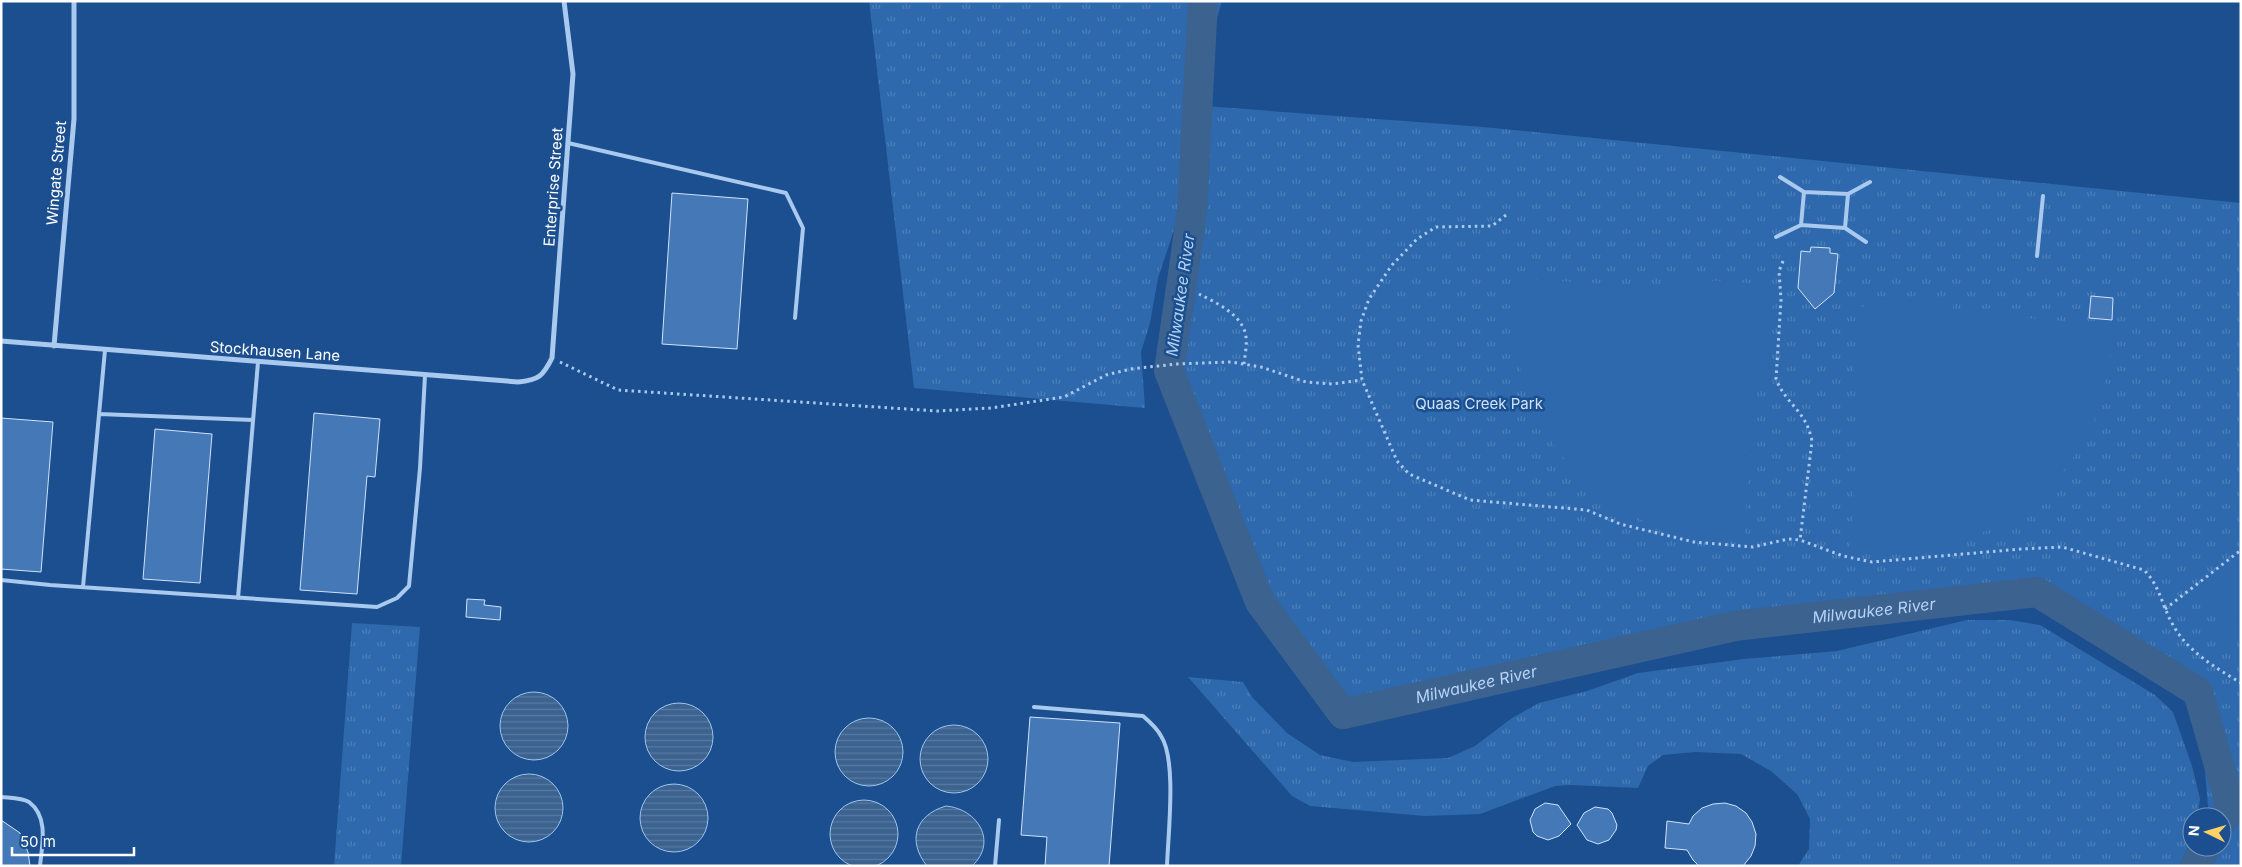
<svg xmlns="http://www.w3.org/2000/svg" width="2242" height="867" font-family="Inter,sans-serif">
<defs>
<pattern id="grass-tufts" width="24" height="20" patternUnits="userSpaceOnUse" patternTransform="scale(1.25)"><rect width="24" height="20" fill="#2e69ad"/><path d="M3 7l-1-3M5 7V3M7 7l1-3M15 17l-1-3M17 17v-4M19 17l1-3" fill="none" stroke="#4d80b9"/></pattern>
<pattern id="water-rules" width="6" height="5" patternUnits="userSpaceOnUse" patternTransform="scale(1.25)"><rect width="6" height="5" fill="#3c6290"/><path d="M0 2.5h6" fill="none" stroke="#597aa1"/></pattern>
</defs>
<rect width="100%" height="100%" fill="#1b4f8f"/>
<path fill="url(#grass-tufts)" d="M869 1H1222L1210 41 1205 106 1483 127 2241 203V866H2187L2197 847H2222V817H2209L2198 692 2037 592 1735 626 1343 714 1260 602 1169 371 1187 202 1175 227 1158 278 1150 323 1141 352 1145 408 914 388Z
M1967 620H2010L2040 625 2155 695 2173 712 2192 766 2200 799 2197 817H2192V840L2179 866H1798L1809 849 1810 819 1797 794 1771 771 1741 754 1695 752 1663 755 1648 766 1638 788 1571 785 1555 786 1480 814 1425 816 1310 806 1292 796 1188 677 1243 682 1252 697 1287 733 1320 755 1353 762 1448 758 1475 746 1512 718 1539 703 1587 691 1638 673 1744 659 1837 651Z
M352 623 420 627 401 866H334Z"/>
<path fill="#2e69ad" d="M1517 278 1676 289 1678 278 1759 284 1773 301 1767 384H1755L1744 542C1713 538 1680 536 1651 524 1628 515 1609 502 1591 486 1529 432 1507 358 1517 278Z
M1875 297 1953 305 1952 312 2113 325C2111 357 2106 388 2095 418 2070 482 2009 529 1944 547 1915 556 1879 555 1850 552L1861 390 1852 389 1860 309Z
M2236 562 2241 569V605L2223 619 2200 589Z
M2241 614V633L2228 643 2219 630Z"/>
<path fill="url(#water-rules)" stroke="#9cc4f0" d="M500 726a34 34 0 1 1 68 0a34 34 0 1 1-68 0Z
M645 737a34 34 0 1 1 68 0a34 34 0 1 1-68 0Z
M835 752a34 34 0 1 1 68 0a34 34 0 1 1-68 0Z
M920 759a34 34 0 1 1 68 0a34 34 0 1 1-68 0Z
M495 808a34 34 0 1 1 68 0a34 34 0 1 1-68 0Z
M640 818a34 34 0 1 1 68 0a34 34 0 1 1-68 0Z
M830 834a34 34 0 1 1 68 0a34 34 0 1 1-68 0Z
M946 806C978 809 998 842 972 866H927C907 841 915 815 946 806Z"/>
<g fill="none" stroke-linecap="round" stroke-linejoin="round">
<g stroke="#3c6290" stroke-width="30">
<path id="s1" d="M1203 1 1192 211 1169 371 1260 602 1343 714 1735 626 2037 592 2198 692 2231 807 2222 821"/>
<path d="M2195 866 2206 847"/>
</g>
</g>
<path fill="#4478b7" stroke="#cfe3fa" d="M672 193 748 199 737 349 662 344Z
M1811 247 1830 248V253L1838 254 1834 293 1815 309 1798 288 1801 251 1810 252Z
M2091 296 2113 298 2112 320 2089 318Z
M314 413 380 419 375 477 367 476 357 594 300 590Z
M1 418 53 422 41 572 1 569Z
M155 429 212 434 200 583 143 579Z
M467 599 485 600 484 605 501 607 500 620 466 617Z
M1030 717 1120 723 1109 866H1045L1047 837 1021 835Z
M1545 803 1558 805 1571 824 1559 836 1548 840 1537 836 1533 832 1530 820 1535 809Z
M1725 803 1736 806 1746 813 1752 822 1756 834 1755 846 1751 856 1743 866H1699L1693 860 1687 850 1665 848 1667 821 1689 824 1693 816 1702 808 1713 804Z
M1595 807 1608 809 1612 813 1617 825 1616 830 1609 840 1598 844 1587 840 1577 825 1584 813Z
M1 820 20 833 28 852 30 866H1Z"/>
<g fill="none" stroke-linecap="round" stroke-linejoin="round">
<path stroke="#a9c9ee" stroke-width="3" stroke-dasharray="2.5 4" stroke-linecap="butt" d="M1506 215 1492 226 1436 227 1417 239 1392 265 1369 299 1361 321 1358 345 1362 380 1397 461 1409 474 1470 500 1587 510 1620 524 1694 542 1753 547 1788 539 1800 540 1843 556 1872 562 2021 549 2062 547 2144 570C2160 586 2162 606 2173 625 2187 651 2216 668 2241 683
M1783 261 1779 271 1781 300 1776 379C1787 406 1806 410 1812 441L1800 540
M1199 294C1215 302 1239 313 1245 332 1248 342 1245 354 1244 364
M560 362 618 390 937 411 991 408 1064 397 1106 375 1131 369 1176 364 1231 362 1261 367 1306 382 1332 384 1362 380
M2165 609 2241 550"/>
<path stroke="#a9c9ee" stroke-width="4" d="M568 143 786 193 803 228 795 318
M1780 177 1804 192 1848 194 1870 182
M1801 225 1804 192
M1845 228 1848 194
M1776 237 1801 225 1845 228 1866 242
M2037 256 2043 196
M99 414 253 420
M1 580 50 585 377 607 397 598 409 586 420 468 425 375
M83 587 105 350
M238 598 258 362
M1034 707 1143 716C1150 722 1157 728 1161 736 1177 760 1168 835 1167 866
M1 797C9 798 22 798 29 802 49 817 42 845 40 866
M995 866 999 820"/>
<path stroke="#a9c9ee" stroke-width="5" d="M1 341 518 382C539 380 543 376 552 358L573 74 564 1
M54 346 74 119V1"/>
</g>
<g text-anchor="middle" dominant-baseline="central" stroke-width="5" stroke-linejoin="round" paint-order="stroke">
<g font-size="15" fill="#fff" stroke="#1b4f8f">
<text transform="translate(56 173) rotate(-85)">Wingate Street</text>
<text transform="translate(553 187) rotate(-86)">Enterprise Street</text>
<text transform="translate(275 351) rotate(4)">Stockhausen Lane</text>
</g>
<g font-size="15" fill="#cfe3fa" stroke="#1b4f8f">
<text x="1479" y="403">Quaas Creek Park</text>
</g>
<g font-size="16" font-style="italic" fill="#b5d3f5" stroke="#1b4f8f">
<text transform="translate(1180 295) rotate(-82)">Milwaukee River</text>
<text stroke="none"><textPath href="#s1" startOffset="1301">Milwaukee River</textPath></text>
<text stroke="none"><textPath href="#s1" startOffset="896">Milwaukee River</textPath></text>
</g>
</g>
<rect width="2242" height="867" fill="none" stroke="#ffffff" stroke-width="5"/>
<g transform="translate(2207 832) rotate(275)"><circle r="24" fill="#1b4f8f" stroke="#7695bc"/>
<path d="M0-4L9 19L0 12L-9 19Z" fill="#ffd166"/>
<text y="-8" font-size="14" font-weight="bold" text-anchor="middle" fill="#ffffff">N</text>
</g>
<path d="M12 847v8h122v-8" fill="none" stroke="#ffffff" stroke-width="2.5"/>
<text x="20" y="847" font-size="15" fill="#ffffff" stroke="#1b4f8f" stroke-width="4" paint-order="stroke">50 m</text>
</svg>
